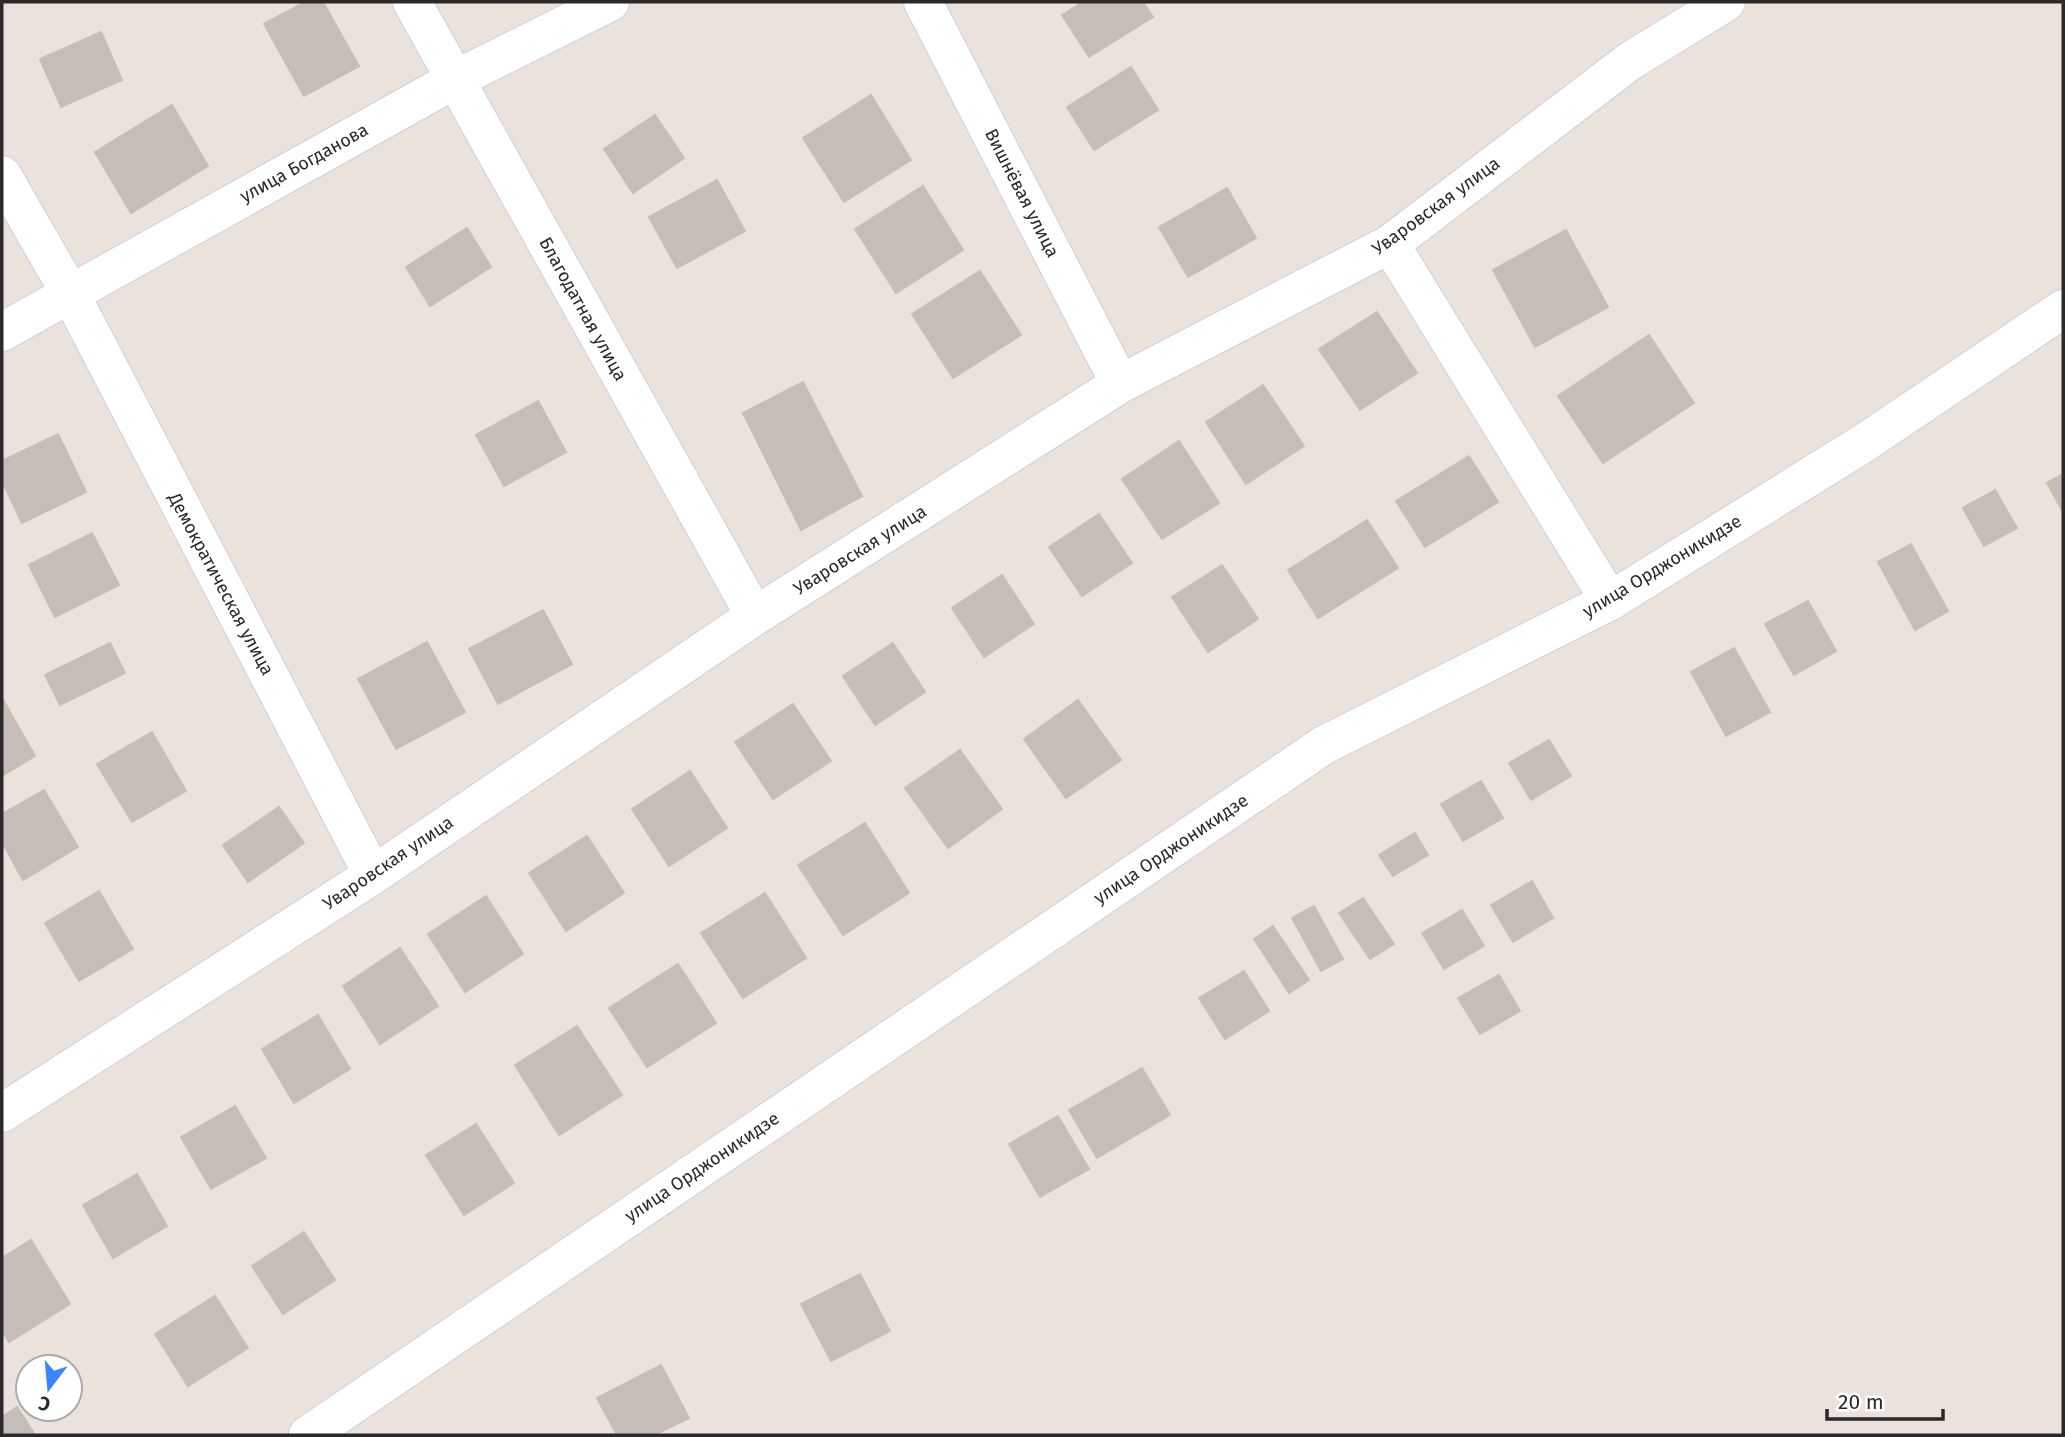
<svg xmlns="http://www.w3.org/2000/svg" width="2065" height="1437" font-family="'Fira Sans',sans-serif">
<rect width="100%" height="100%" fill="#ece2dc"/>
<path fill="#c4bdb8" stroke="#c8beb6" stroke-width="2" d="M305 2H323L359 66 304 96 264 24Z
M1083 2H1143L1153 17 1089 57 1062 15Z
M101 32 122 80 61 107 40 59Z
M1131 67 1158 110 1094 150 1067 107Z
M871 95 911 160 844 202 803 138Z
M172 105 208 166 131 213 95 152Z
M655 115 684 158 633 193 604 149Z
M717 180 745 231 677 268 649 217Z
M923 186 963 250 896 293 855 229Z
M1227 188 1256 238 1188 277 1159 227Z
M467 228 491 267 430 306 406 267Z
M1566 230 1608 307 1535 347 1493 270Z
M980 271 1021 335 953 378 912 314Z
M1377 312 1417 373 1360 410 1319 349Z
M1649 335 1694 403 1603 463 1558 396Z
M803 382 862 496 801 530 743 413Z
M1263 385 1304 446 1246 484 1206 422Z
M538 401 566 452 504 486 476 435Z
M58 434 86 492 22 523 2 481V461Z
M1179 441 1219 503 1162 539 1122 479Z
M1469 456 1498 502 1425 547 1396 501Z
M2063 474V512L2047 483Z
M1995 490 2017 528 1984 546 1963 508Z
M1099 514 1132 563 1082 596 1049 547Z
M1367 520 1398 568 1318 618 1288 570Z
M92 533 119 585 55 617 29 565Z
M1911 544 1948 611 1915 630 1878 562Z
M1222 565 1258 619 1208 652 1172 597Z
M1002 575 1034 624 984 657 952 608Z
M1808 601 1836 651 1794 675 1765 624Z
M543 610 572 664 498 704 469 649Z
M427 642 465 712 396 749 358 679Z
M110 643 125 673 60 705 45 675Z
M893 643 925 692 875 725 843 676Z
M1734 648 1770 712 1726 736 1691 672Z
M2 698 35 756 2 776Z
M1078 700 1121 760 1066 798 1024 739Z
M793 704 831 761 773 799 735 742Z
M152 732 186 791 132 822 97 764Z
M1549 740 1571 776 1531 800 1509 763Z
M960 750 1002 809 948 848 905 788Z
M690 771 727 828 669 866 632 809Z
M1481 781 1503 818 1463 841 1441 804Z
M44 790 78 847 23 880 2 842V814Z
M279 807 304 843 248 882 223 845Z
M865 823 909 893 843 935 798 865Z
M1415 833 1428 855 1393 876 1379 855Z
M587 836 624 893 566 931 529 873Z
M1532 881 1553 918 1513 942 1491 905Z
M99 891 133 949 79 981 45 923Z
M765 893 806 958 743 998 701 933Z
M486 896 523 954 465 992 428 934Z
M1363 898 1394 944 1370 959 1339 913Z
M1314 906 1343 959 1321 971 1292 918Z
M1462 910 1484 946 1444 969 1422 933Z
M1273 926 1309 980 1289 993 1254 939Z
M400 948 438 1006 380 1044 343 986Z
M678 964 716 1023 647 1067 609 1008Z
M1244 971 1269 1011 1225 1039 1199 998Z
M1499 975 1520 1011 1480 1034 1458 998Z
M318 1015 350 1069 294 1103 262 1049Z
M577 1026 622 1095 559 1135 515 1065Z
M1142 1068 1170 1115 1097 1158 1069 1110Z
M235 1106 266 1158 211 1189 181 1137Z
M1058 1116 1089 1169 1040 1197 1009 1144Z
M476 1124 514 1183 464 1215 426 1155Z
M137 1174 167 1226 113 1258 83 1205Z
M304 1232 335 1280 283 1314 252 1266Z
M31 1240 70 1304 9 1342 2 1330V1258Z
M860 1274 890 1331 831 1361 801 1304Z
M215 1296 248 1348 188 1386 155 1334Z
M661 1365 689 1418 654 1435H617L597 1398Z
M17 1407 35 1435H2V1417Z"/>
<g fill="none" stroke-linecap="round" stroke-linejoin="round">
<g stroke="#cad1dc" stroke-width="40">
<path id="street" d="M412 2 755 616
M923 2 1120 384
M2 175 70 293 373 875
M1390 244 1610 601
M2 332 454 80 610 2
M2 1113 373 875 755 616 1120 384 1390 244 1630 61 1726 2"/>
</g>
<g stroke="#cad1dc" stroke-width="40">
<path id="secondary" d="M308 1435 1324 745 1610 601 1864 443 2063 309"/>
</g>
<use href="#street" stroke="#fff" stroke-width="38"/>
<use href="#secondary" stroke="#fff" stroke-width="38"/>
</g>
<g text-anchor="middle" dominant-baseline="central" stroke-width="5" stroke-linejoin="round" paint-order="stroke">
<g font-size="18" fill="#2a2a2a" stroke="#fff">
<text transform="translate(304 163) rotate(-29)">улица Богданова</text>
<text transform="translate(1022 193) rotate(63)">Вишнёвая улица</text>
<text transform="translate(1436 206) rotate(-36)">Уваровская улица</text>
<text transform="translate(583 309) rotate(61)">Благодатная улица</text>
<text transform="translate(860 550) rotate(-32)">Уваровская улица</text>
<text transform="translate(1662 566) rotate(-31)">улица Орджоникидзе</text>
<text transform="translate(221 584) rotate(62)">Демократическая улица</text>
<text transform="translate(1171 849) rotate(-34)">улица Орджоникидзе</text>
<text transform="translate(388 863) rotate(-34)">Уваровская улица</text>
<text transform="translate(702 1167) rotate(-34)">улица Орджоникидзе</text>
</g>
</g>
<rect width="2065" height="1437" fill="none" stroke="#2a2a2a" stroke-width="7"/>
<g transform="translate(49 1388) rotate(196)"><circle r="33" fill="#ffffff" stroke="#aaaaaa" stroke-width="2"/>
<path d="M0-5L12 26L0 18L-12 26Z" fill="#3a86fc"/>
<text y="-10" font-size="19" font-weight="bold" text-anchor="middle" fill="#2a2a2a">С</text>
</g>
<path d="M1827 1409v10h116v-10" fill="none" stroke="#2a2a2a" stroke-width="3.5"/>
<text x="1838" y="1409" font-size="21" fill="#2a2a2a" stroke="#ffffff" stroke-width="5" paint-order="stroke">20 m</text>
</svg>
